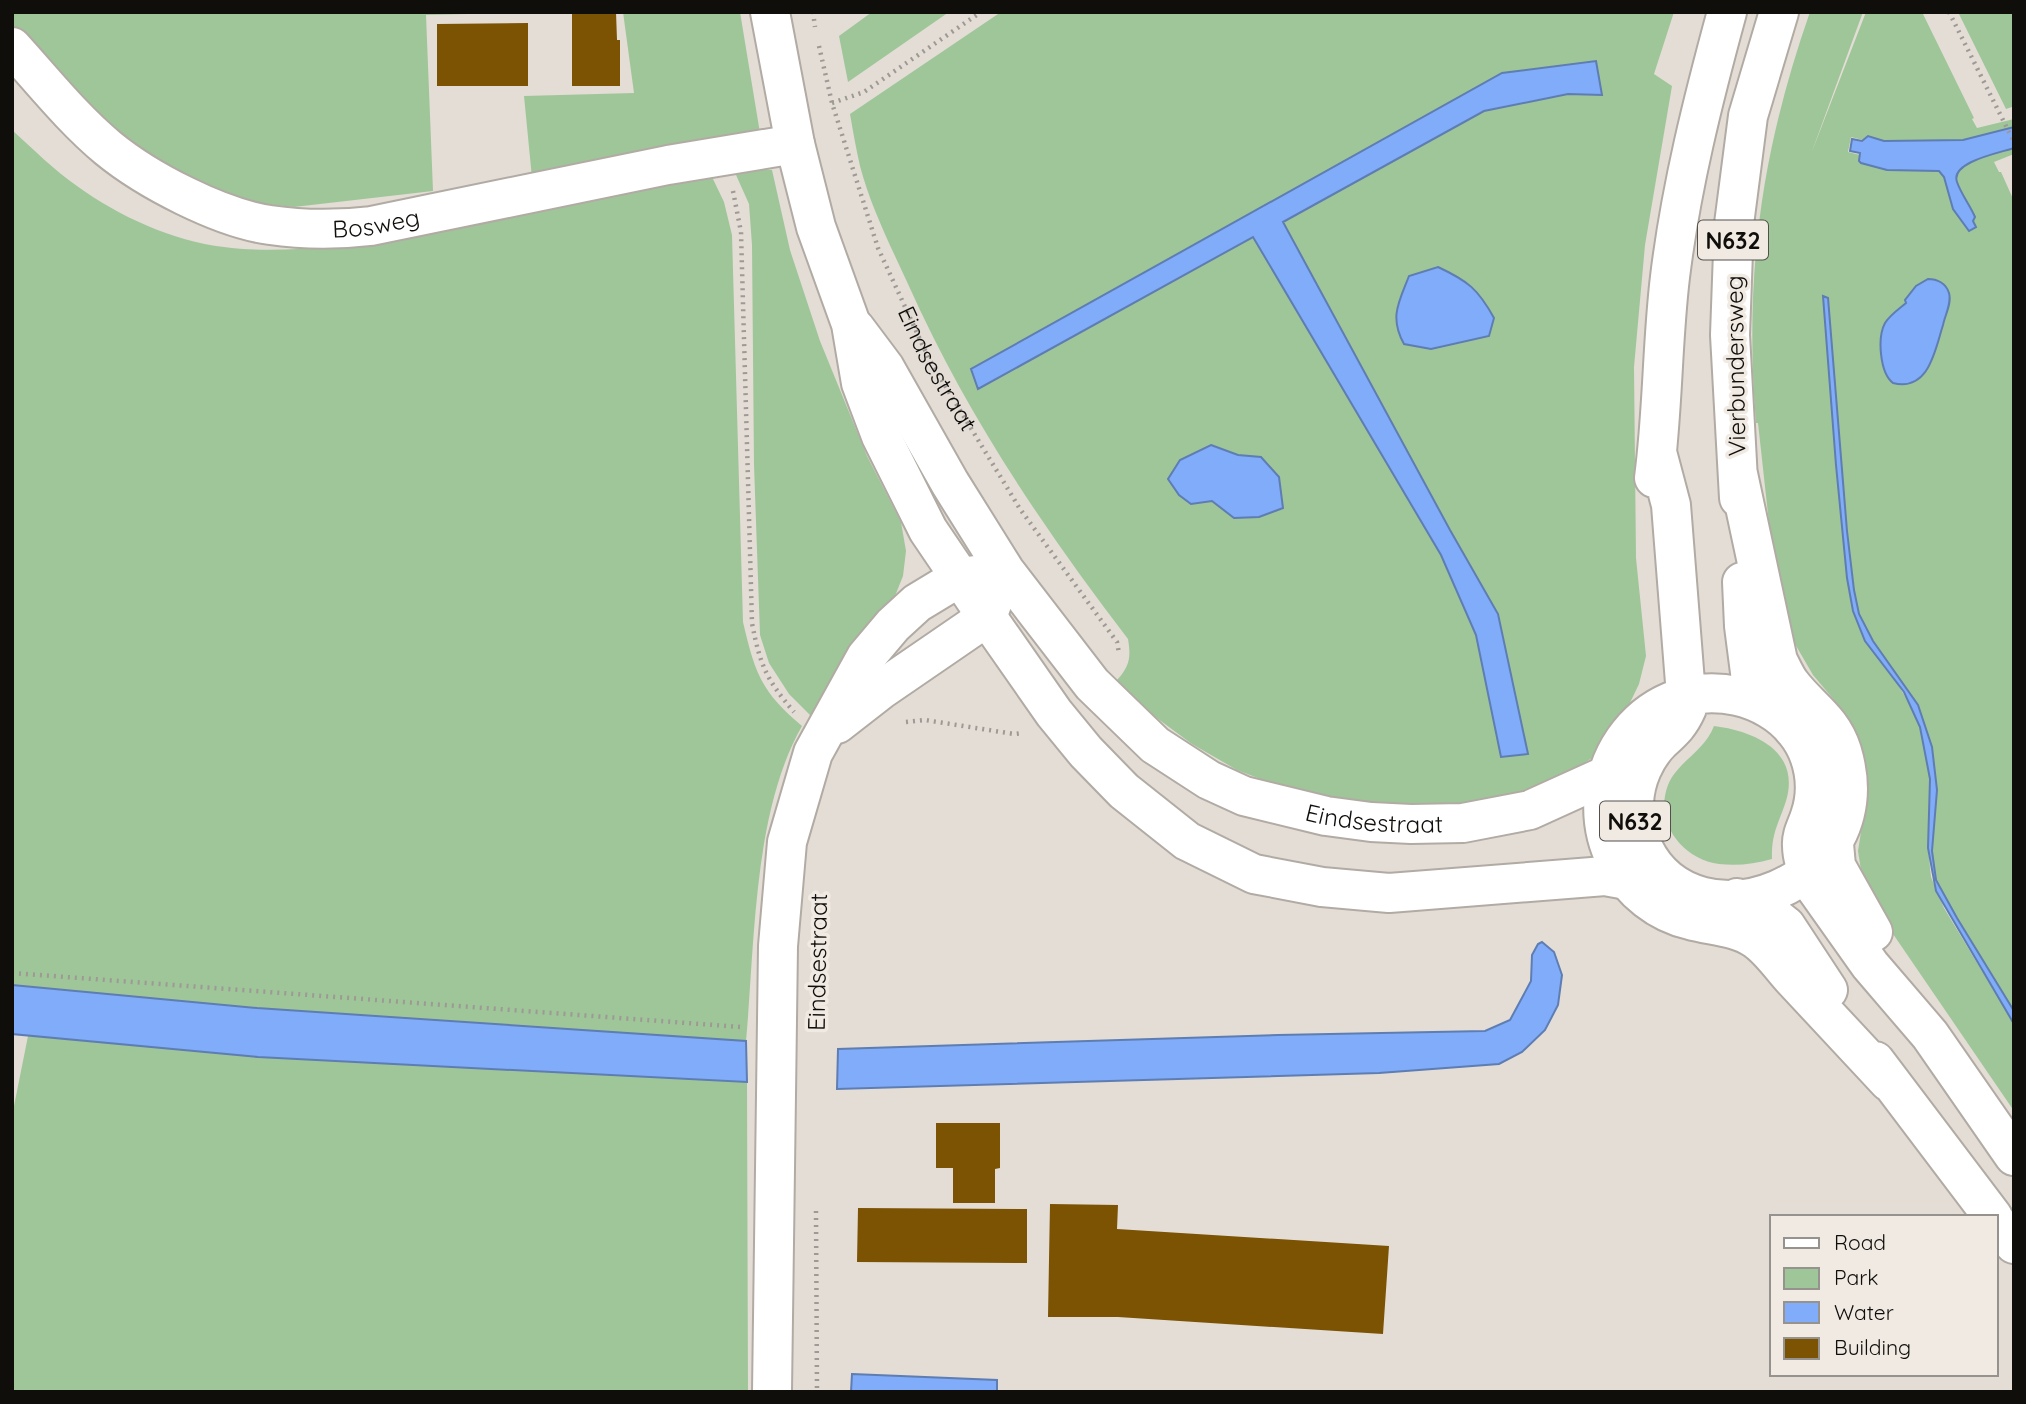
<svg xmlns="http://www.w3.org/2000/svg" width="2026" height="1404" font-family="Quicksand,sans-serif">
<rect width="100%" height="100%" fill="#e3ddd6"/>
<path fill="#9fc699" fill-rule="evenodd" d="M12 12H549L426 15 433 191 294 207 238 201 160 171 12 34Z
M623 12H740L760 133 532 178 524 96 634 93Z
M872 12H949L848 82 839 36Z
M1001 12H1674L1654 74 1672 86 1645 245 1634 367 1636 558 1646 656 1639 684 1627 709 1592 758 1548 786 1489 803 1403 807 1343 799 1291 791 1237 770 1192 744 1150 713 1117 680C1130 666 1131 657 1128 639 1043 528 965 412 908 284 891 247 870 205 860 166 856 149 853 131 850 114Z
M1810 12H1863L1811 154 1866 12H1922L1974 118 1972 119 1977 128 2014 119V127L1963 140 1884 141 1868 136 1863 140 1851 137 1848 152 1860 155 1859 158 1887 170 1939 171 1944 177 1953 209 1965 224 1973 221C1968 208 1957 192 1956 178 1955 162 2001 152 2014 148V154L1994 162 1999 172H2001L2014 201V1011L1957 918 1936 880 1932 851 1937 790 1932 747 1918 704 1873 641 1859 614 1854 590 1847 531 1828 299 1824 296 1847 578 1853 611 1878 658 1891 673 1912 708 1920 727 1930 779 1928 848 1931 877 1944 908 2014 1024V1111L1878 912 1862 877 1858 851 1866 800 1864 758 1846 714 1813 675 1795 644 1769 523 1758 423H1756C1744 275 1761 152 1810 12ZM1940 282 1948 291C1942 319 1937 388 1898 384L1887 319 1906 302Z
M1958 12H2014V110L2012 107 2006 109Z
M12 130C33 149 54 170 77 186 118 216 173 241 224 247 261 252 299 249 336 247L690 175 713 179 724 202 732 235 743 622C755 673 761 692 802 726 753 812 755 943 746 1041L257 1008 12 985Z
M732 166 772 170 790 250 820 341 867 456 901 522 906 551 903 576 895 596 857 646 811 716 789 694 769 663 760 635 754 465 752 245 749 204Z
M1714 726C1754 731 1801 751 1786 801 1779 823 1771 833 1772 859 1754 864 1738 866 1719 864 1681 859 1654 821 1668 785 1677 762 1704 752 1714 726Z
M28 1036 258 1057 747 1082 748 1392H12V1116Z"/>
<path fill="#80acfa" stroke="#5e7db2" stroke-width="2" d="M1596 61 1602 95 1568 94 1484 111 1283 222 1450 530 1498 614 1528 754 1501 757 1476 635 1441 555 1253 237 978 389 971 369 1502 73Z
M2014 127V148C1999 153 1950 162 1957 182 1961 194 1970 205 1975 217L1973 221 1976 227 1969 231 1953 209 1944 177 1939 171 1887 170 1861 163 1859 161 1860 153 1850 151 1852 139 1862 141 1868 136 1884 141 1963 140Z
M1438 267C1468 281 1478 289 1494 318L1489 336 1431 349 1404 344C1389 317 1399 302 1409 276Z
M1928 279C1937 279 1946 283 1949 293 1952 303 1945 315 1943 325 1935 350 1929 392 1893 383 1880 373 1877 338 1885 323 1890 315 1899 309 1906 303L1905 300 1916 286Z
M1823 296 1828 298 1847 531 1854 590 1859 614 1873 641 1918 705 1932 747 1937 790 1932 851 1936 880 1957 918 2014 1011V1024L1936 891 1928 848 1930 779 1920 727 1904 692 1865 641 1853 611 1847 578 1836 465Z
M1211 445 1238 455 1261 457 1279 477 1283 508 1259 517 1234 518 1212 501 1191 504 1179 495 1168 479 1180 460Z
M1542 942 1554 952 1562 975 1558 1005 1545 1030 1522 1052 1499 1064 1379 1073 837 1089 838 1049 1278 1035 1485 1031 1510 1020 1531 981 1532 955 1538 944Z
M12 985 257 1008 746 1041 747 1082 258 1057 12 1034Z
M852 1374 997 1380V1392H851Z"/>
<path fill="#7c5203" d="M572 12H616L617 40H620V86H572Z
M528 23V86H437V24Z
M936 1123H1000V1168L995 1169V1203H953V1168H936Z
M1050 1204 1118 1205 1117 1229 1389 1246 1383 1334 1118 1317H1048Z
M858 1208 1027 1209V1263L857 1262Z"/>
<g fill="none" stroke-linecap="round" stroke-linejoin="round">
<g stroke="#b1aba4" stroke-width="42">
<g id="minor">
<path d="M770 12 795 144 816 227 851 324 861 383 881 436 928 530 987 617 1054 713 1086 752 1124 791 1187 841 1254 874 1322 887 1389 893 1605 876 1627 880"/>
<path id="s2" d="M12 47C43 81 72 118 108 148 147 180 220 218 270 225 304 230 337 230 371 226L668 165 795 144"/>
<path id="s3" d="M855 328 885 368 950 483 1005 571 1092 684 1155 745 1209 780 1244 796 1326 816 1371 822 1411 824 1463 823 1530 810 1607 775"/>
<path d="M837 724 882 689 987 617 996 593"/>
<path d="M772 1392 778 946 787 842 813 753 866 657 893 625 917 603 960 577 983 574"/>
</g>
</g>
<g stroke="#b1aba4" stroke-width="42">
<path id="major" d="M1657 452 1671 505 1687 708C1680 724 1673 730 1661 741 1645 757 1635 780 1634 803 1633 819 1637 835 1644 849 1695 953 1883 886 1842 751 1832 719 1809 708 1791 684 1786 678 1782 668 1778 661L1738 474
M1654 478C1663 411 1662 343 1670 277 1681 187 1703 100 1727 12
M1739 498 1730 335 1734 224 1748 116 1779 12
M1742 582 1744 626 1751 680 1767 707
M1834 844 1836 866 1873 932
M1737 898 1767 911 1786 926 1828 990
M1875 1061 1993 1217
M1889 1082C1856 1047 1824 1012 1792 978 1781 966 1769 948 1755 939 1736 926 1711 926 1690 920 1659 913 1631 891 1617 863 1573 779 1640 675 1737 696 1759 701 1781 713 1795 731 1814 754 1820 787 1810 816 1807 826 1801 835 1802 846 1802 860 1808 874 1814 886L1870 965 1930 1035 2014 1156
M1996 1222 2014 1244"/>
</g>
<g stroke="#9e9994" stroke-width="4.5" stroke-dasharray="2 5" stroke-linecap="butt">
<path d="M813 12 815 27"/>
<path d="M1949 12 2014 142"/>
<path id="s1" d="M819 46 832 103 878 248 929 359 1020 509 1117 642 1119 653"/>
<path d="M832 103 864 92 981 12"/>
<path d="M733 191 741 232 752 623C760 665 766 679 794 712"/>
<path d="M906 722 925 720 1014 734 1022 733"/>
<path d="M12 973 741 1027"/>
<path d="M816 1211 817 1392"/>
</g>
<use href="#minor" stroke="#fff" stroke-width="38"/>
<use href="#major" stroke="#fff" stroke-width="38"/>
</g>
<g text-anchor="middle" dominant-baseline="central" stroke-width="7" stroke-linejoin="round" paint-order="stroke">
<g fill="#f0eae3" stroke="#53504c" stroke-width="2">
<rect x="1698" y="220.5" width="70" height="39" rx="5"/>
<rect x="1600" y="801.5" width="70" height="39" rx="5"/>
</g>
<g font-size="23" font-weight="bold" fill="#100e0b">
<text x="1733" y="240">N632</text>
<text x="1635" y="821">N632</text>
</g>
<g font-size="24" fill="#100e0b" stroke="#f0eae3">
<text stroke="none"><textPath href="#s2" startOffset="427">Bosweg</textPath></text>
<text transform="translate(1735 366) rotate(-91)">Vierbundersweg</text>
<text stroke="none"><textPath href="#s1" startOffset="345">Eindsestraat</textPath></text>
<text stroke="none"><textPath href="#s3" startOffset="752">Eindsestraat</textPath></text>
<text transform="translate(817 962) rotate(-89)">Eindsestraat</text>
</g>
</g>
<rect width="2026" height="1404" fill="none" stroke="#100e0b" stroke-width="28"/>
<rect x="1770" y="1215" width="228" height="161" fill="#f0eae3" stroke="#96928d" stroke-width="2"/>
<rect x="1784" y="1238" width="35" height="10" fill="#ffffff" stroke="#96928d" stroke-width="2"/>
<text x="1834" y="1250" font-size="21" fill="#100e0b">Road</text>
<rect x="1784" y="1268" width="35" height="21" fill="#9fc699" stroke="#96928d" stroke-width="2"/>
<text x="1834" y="1285" font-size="21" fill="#100e0b">Park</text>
<rect x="1784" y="1302" width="35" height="21" fill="#80acfa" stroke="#96928d" stroke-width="2"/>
<text x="1834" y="1320" font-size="21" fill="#100e0b">Water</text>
<rect x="1784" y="1338" width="35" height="21" fill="#7c5203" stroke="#96928d" stroke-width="2"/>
<text x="1834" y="1355" font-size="21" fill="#100e0b">Building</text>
</svg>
